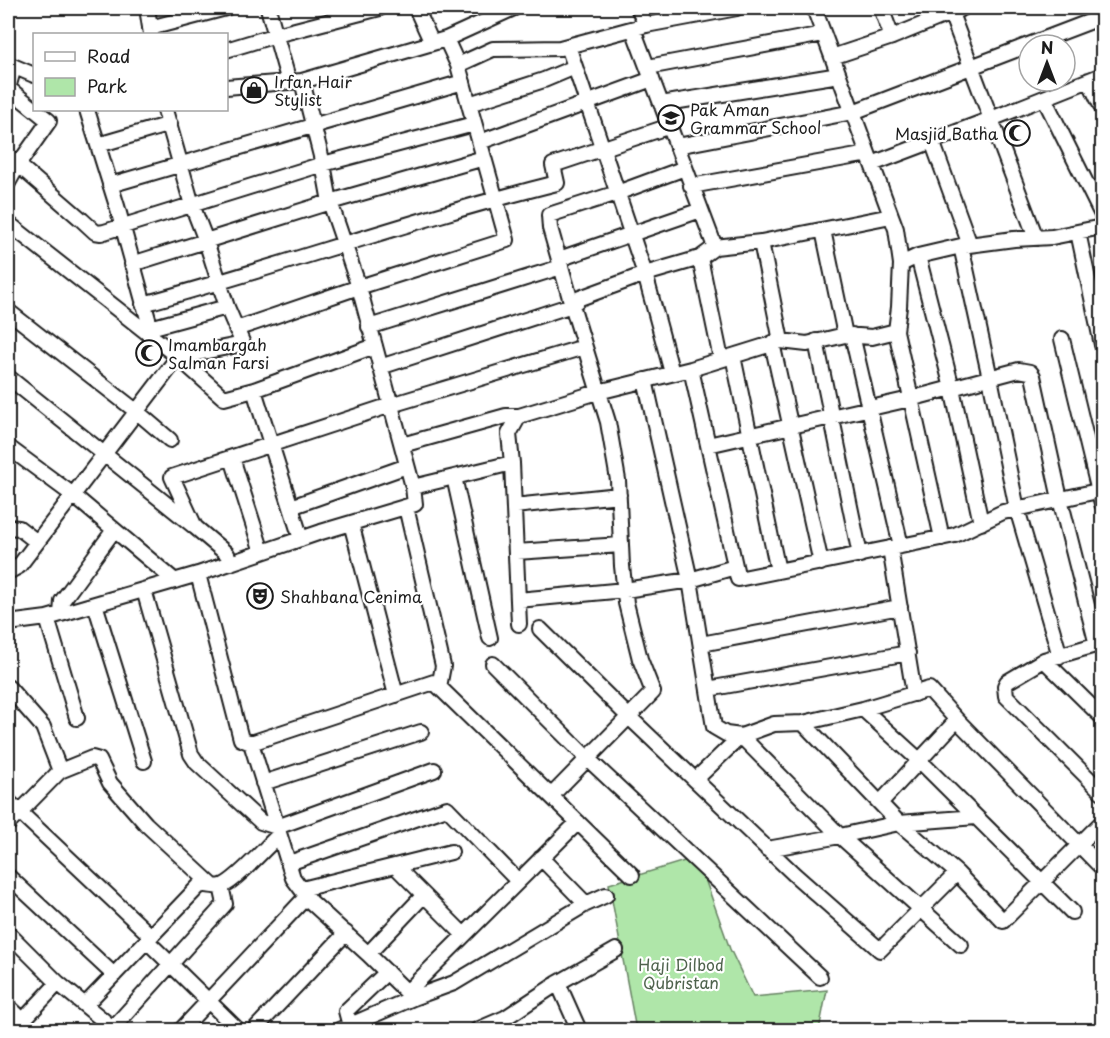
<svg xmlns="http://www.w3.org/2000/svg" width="1110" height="1038" font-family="'Playpen Sans',sans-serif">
<rect width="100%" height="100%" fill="#fff"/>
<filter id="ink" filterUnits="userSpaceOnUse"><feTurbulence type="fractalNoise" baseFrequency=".0167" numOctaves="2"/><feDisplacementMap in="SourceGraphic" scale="12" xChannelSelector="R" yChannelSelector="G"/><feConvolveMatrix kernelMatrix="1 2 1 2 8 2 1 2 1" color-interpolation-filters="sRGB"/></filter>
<g filter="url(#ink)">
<path fill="#afe6a9" stroke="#668162" stroke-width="1.5" d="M691 859 700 865 730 949 753 997 827 990 819 1030H636L609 884Z"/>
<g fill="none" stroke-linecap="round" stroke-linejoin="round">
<g stroke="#1c1c1c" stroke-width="18">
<path id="minor" d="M147 8 151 34
M268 8 289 82
M416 8 432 43
M638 8 646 25
M814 8 896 229 901 264
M881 8 892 37
M949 8 1036 238
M150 28 226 8
M633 29 715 247
M568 46 645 274 672 373
M226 50 276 35 380 8
M832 57 892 37 963 8
M8 64 34 75
M458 65 493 49 560 48 646 25 737 8
M648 67 823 34
M1089 80 1102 108
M302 81 323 164 330 202 359 287 413 487 512 463
M226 87 302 81 446 39
M1044 98 1102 215
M469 104 544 80 575 67
M661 104 839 75
M87 110 117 206 153 337
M932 141 970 245
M480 142 652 79
M98 145 170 124
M677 146 853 112 1102 17
M8 156 82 220 95 232 101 233 323 164 474 124
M872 164 991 119 1102 75
M8 183 18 165 49 121 8 88 14 67
M110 185 463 82
M691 186 868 154
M8 223 178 357 224 398 254 390 375 346
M823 230 845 335
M1078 232 1102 345
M761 242 781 341
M961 246 990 378 1017 509 1060 656
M918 256 952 388 981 523
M700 258 721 359
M559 259 701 210
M132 264 330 202 484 158
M143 304C282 266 417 218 557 183L553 165 670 126
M8 311 136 411 170 440
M369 327 561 267
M150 328 227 307
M236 329 359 287 507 240 458 65 446 39 514 8
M896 331 942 538
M852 335 901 546
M1062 339 1102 504
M816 341 860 555
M772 343 821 563
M733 356 778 571
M380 367 572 305 580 298 645 274 700 258 715 247 761 242 891 216
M691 369 738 579 955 535 1003 512 1102 490
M8 377 195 527 227 554 231 563
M645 380 690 580 714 727 726 734 741 736 774 724 803 723 863 709 929 689 957 720 1102 868
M254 390 301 539
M402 445 506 416H519
M708 445 910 399 1019 370 1030 372 1033 376 1060 499 1097 645
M8 446 12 450 73 495 175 581
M232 458 262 552
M454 477 490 638
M514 506 619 495
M291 507 407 466
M406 507 443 666 439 687
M351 523 396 695
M8 527 19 528 37 542
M195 527 172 477 391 405 584 347
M890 548 914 694
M516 552 621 545
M8 572 19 566 178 357 243 344 227 307 206 241 192 205 165 110
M198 574 241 739 251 743 293 878 311 902 368 954 413 998
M144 590 191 754 197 763 261 822 277 827 434 770
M518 600 625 590 690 580 735 567
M95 604 144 761
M61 614 62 601 114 530
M47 618 77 718
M8 623 47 618 198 574 321 532 415 504 413 487
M519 624 512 463 509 434 519 416 598 392 691 369 781 341 807 344 845 335 872 337 896 331 899 307 901 264 918 256 961 246 1014 239 1052 237 1102 227
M540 629 629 717 795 875 880 950 957 873
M1102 643 1044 660 1007 682 1005 686 1006 696 1102 792
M701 644 900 607
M1044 660 1102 717
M493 664 588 759 820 977
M8 687 43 727 60 771
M708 689 908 653
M863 709 920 761 1072 912
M803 723 899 823 957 873 1003 921 1102 822
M251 743 434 682 632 875
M695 780 741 736 840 836 961 945
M263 783 421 732
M551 796 653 692 640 659 626 603 622 566 618 480 608 422 572 305 550 228 549 215 617 193 685 168
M8 801 151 936
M880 803 957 720
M8 824 60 771 92 758 99 760 110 783 146 824 213 886
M767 849 840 836 899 823 976 817
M541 858 586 904
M289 863 447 808 518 881
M395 866 464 935
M8 876 114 975
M302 889 451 852
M8 933 58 983 115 1030
M147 941 238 1030
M368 954 424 895
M558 983 579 1030
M407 992 578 822
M85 1005 199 886C207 883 214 888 222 886 236 881 267 846 279 835
M8 1006 33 1030
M350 1026 346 1011 387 972
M113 1028 225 904 221 886
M14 1030 58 983
M181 1030 307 896
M254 1030 346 933
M339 1030 413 998 454 983 586 904 606 895
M477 1030 505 1018 558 983 616 950"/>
</g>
<use href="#minor" stroke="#fff" stroke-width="14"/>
</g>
</g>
<defs>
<g id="shop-ring" transform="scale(1.35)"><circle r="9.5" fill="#fff" stroke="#1c1c1c" stroke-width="1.5"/><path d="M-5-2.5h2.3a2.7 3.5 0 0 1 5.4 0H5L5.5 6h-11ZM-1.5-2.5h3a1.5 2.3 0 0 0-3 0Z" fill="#1c1c1c"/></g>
<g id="school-ring" transform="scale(1.35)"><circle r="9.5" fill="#fff" stroke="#1c1c1c" stroke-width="1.5"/><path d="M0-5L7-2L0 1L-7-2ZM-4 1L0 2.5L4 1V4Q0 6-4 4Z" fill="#1c1c1c"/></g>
<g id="mosque-ring" transform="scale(1.35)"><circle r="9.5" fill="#fff" stroke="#1c1c1c" stroke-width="1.5"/><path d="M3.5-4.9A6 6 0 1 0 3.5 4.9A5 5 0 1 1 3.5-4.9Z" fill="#1c1c1c"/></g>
<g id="theatre-ring" transform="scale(1.35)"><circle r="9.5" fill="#fff" stroke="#1c1c1c" stroke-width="1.5"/><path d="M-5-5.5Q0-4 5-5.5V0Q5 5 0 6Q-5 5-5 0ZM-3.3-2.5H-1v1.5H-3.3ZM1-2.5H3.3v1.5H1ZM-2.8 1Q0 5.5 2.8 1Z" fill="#1c1c1c"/></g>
</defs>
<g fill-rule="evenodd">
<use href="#shop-ring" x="254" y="90"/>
<use href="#school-ring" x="671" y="118"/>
<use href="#mosque-ring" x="1017" y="133"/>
<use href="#mosque-ring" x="149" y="353"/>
<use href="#theatre-ring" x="260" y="596"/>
</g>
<g text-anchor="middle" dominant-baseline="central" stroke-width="4.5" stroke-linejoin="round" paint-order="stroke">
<g font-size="16" fill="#1c1c1c" stroke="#fff" text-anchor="start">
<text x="274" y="81">Irfan Hair<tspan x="274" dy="18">Stylist</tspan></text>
<text x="690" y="109">Pak Aman<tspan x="690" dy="18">Grammar School</tspan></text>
<text x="998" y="133" text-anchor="end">Masjid Batha</text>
<text x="168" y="344">Imambargah<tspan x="168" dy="18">Salman Farsi</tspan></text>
<text x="280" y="596">Shahbana Cenima</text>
</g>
<g font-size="16" fill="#4f634d" stroke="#fff">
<text x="681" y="964">Haji Dilbod<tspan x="681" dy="18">Qubristan</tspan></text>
</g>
</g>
<rect width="1110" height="1038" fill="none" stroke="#fff" stroke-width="30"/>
<rect x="15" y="15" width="1080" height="1008" fill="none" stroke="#1c1c1c" stroke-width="2" filter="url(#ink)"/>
<rect x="33" y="33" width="195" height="78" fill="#ffffff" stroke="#a4a4a4" stroke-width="1.5"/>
<rect x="45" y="52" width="30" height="9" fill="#ffffff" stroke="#a4a4a4" stroke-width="1.5"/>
<text x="87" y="63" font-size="18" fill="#1c1c1c">Road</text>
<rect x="45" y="78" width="30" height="18" fill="#afe6a9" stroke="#a4a4a4" stroke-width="1.5"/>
<text x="87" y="93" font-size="18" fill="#1c1c1c">Park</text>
<g transform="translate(1047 63)"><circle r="28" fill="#ffffff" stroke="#a4a4a4" stroke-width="1.5"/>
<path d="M0-4.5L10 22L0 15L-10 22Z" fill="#1c1c1c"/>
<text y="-9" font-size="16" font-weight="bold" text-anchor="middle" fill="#1c1c1c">N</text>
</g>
</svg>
